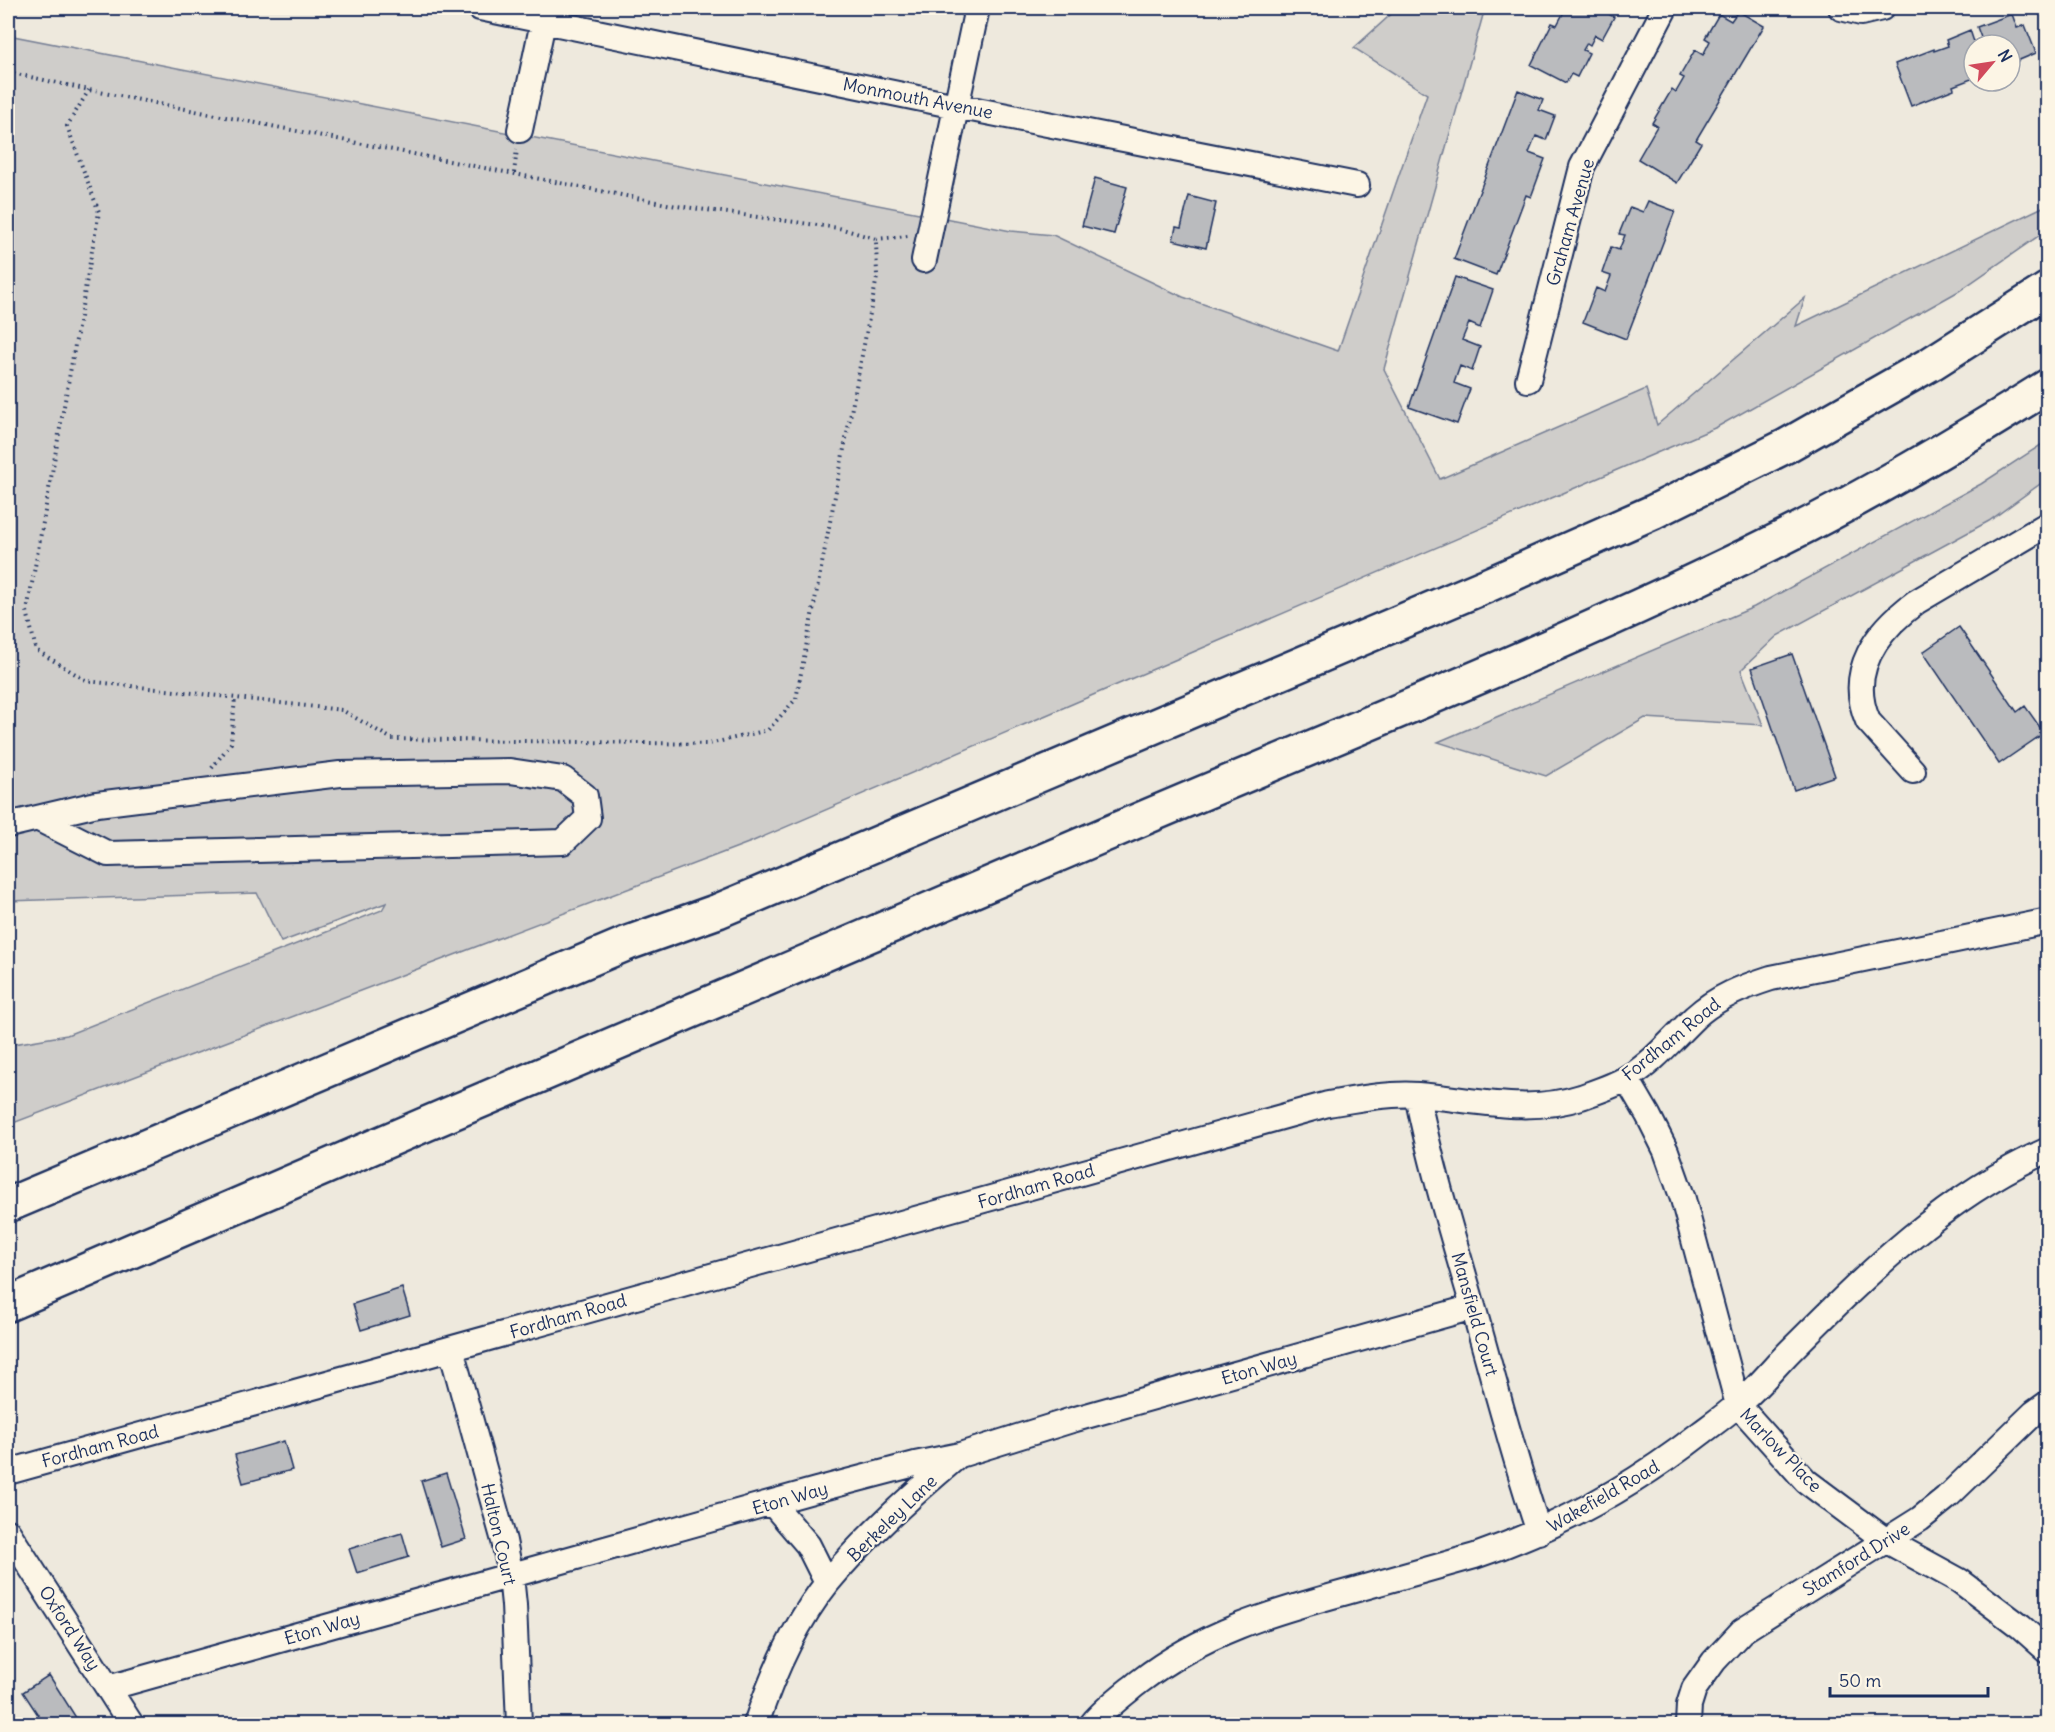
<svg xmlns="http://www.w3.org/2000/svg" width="2055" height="1732" font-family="Delius,sans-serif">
<rect width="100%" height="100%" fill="#eee9dd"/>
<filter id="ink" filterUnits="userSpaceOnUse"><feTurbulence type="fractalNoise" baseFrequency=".0167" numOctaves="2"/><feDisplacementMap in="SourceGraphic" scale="12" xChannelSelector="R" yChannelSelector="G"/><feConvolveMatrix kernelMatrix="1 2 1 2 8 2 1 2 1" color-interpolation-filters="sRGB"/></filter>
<g filter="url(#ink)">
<path fill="#cfcdca" stroke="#757e94" stroke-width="1.5" d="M1398 8H1485L1384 369 1440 479 1646 389 1657 425 1805 298 1796 326 2047 205V230L1959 291 1717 427 751 842 8 1125V1045L67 1035 382 910 386 903 281 942 257 893 8 901V35L1011 231 1053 235 1183 297 1338 351 1427 94 1354 48Z
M2047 441V479L1989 521 1777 636 1741 670 1763 725 1645 718 1546 776 1438 742 1754 607 1981 484Z"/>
<path fill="#babbbe" stroke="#1b2f5e" stroke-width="1.5" d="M1566 8H1610L1607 13 1614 17 1602 39 1595 35 1590 45 1587 43 1583 50 1589 53 1577 77 1571 74 1566 83 1531 65 1552 23 1557 25Z
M1738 11 1764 26 1696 140 1701 143 1677 183 1638 159 1657 126 1652 123 1672 89 1676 92 1684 78 1680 76 1695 50 1703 55 1710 41 1705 38 1719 14 1731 21Z
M2012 14 2017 28 2025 25 2036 53 2010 64V45H1979L1983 43 1977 27Z
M1970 30 1975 45 1974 78 1953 86 1954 89 1911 106 1895 64 1934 49V51L1948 46 1946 40Z
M1518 90 1543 100 1539 110 1555 116 1546 140 1536 136 1529 153 1545 159 1531 197 1526 195 1496 275 1454 259Z
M1095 178 1127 187 1114 234 1082 226Z
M1189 196 1216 203 1206 248 1173 240 1176 227 1181 228Z
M1648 201 1675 211 1626 339 1583 322 1596 288 1605 292 1611 276 1602 273 1611 247 1619 250 1625 235 1619 234 1630 207 1643 212Z
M1455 277 1493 290 1480 328 1469 323 1462 340 1480 347 1472 371 1460 366 1454 383 1470 389 1457 424 1409 407Z
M1959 627 2017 712 2025 706 2044 733 1999 764 1923 652Z
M1792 654 1835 776 1794 790 1752 668Z
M402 1288 410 1315 361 1330 353 1304Z
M284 1441 292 1470 243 1483 235 1455Z
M446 1473 466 1539 441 1547 421 1481Z
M402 1533 409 1557 357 1573 349 1549Z
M49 1675 80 1724H44L23 1692Z"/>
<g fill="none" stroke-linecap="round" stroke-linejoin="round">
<g stroke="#1b2f5e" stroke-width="28">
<path id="minor" d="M480 8 956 106 1357 185
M1841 8 1861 13 1882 8
M520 130 546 8
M924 260 977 8
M1528 380 1582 167 1665 8
M1913 771 1868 721C1846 671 1877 631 1916 602L2048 524
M8 825 97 804 340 774 510 771 563 779 585 796 588 818 563 842 108 854 37 818
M1627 1079 1648 1115 1666 1151 1683 1199 1738 1405 1806 1481 1885 1540 1960 1581 2021 1627 2048 1651
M1417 1095C1432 1170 1455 1243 1476 1317 1496 1388 1515 1461 1539 1532
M451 1349 504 1541 511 1576 514 1605 519 1724
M8 1472 1328 1104C1358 1099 1388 1093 1418 1095 1473 1099 1526 1115 1581 1097 1595 1092 1614 1086 1627 1078 1653 1063 1673 1038 1695 1017 1717 997 1743 987 1771 978L2048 921
M772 1503 808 1545 827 1583
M8 1532 131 1724
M108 1688 816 1490 915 1464 960 1455 1072 1420 1473 1307
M756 1724C772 1676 795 1623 828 1582 866 1536 913 1494 959 1455
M1092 1724C1105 1708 1123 1695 1139 1682 1204 1632 1270 1613 1347 1592 1390 1580 1433 1568 1475 1556 1558 1528 1632 1487 1701 1433 1713 1424 1726 1415 1737 1405 1757 1389 1773 1368 1791 1350 1868 1273 1946 1195 2048 1150
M1688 1724 1689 1705 1694 1689 1714 1661 1742 1631 1920 1519 1946 1498 2034 1413 2048 1403"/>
</g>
<g stroke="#1b2f5e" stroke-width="38">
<path id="highway" d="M8 1205 628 943 718 911 1490 584 1653 512 1786 446 1932 363 2048 289
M8 1304C380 1144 752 983 1125 826 1345 732 1570 644 1784 537 1875 492 1962 440 2048 386"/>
</g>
<path stroke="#1b2f5e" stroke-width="4" stroke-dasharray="1.5 4.5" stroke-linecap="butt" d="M8 72 89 90 677 206 839 228 876 239 877 277 796 699 768 730 709 744 392 739 342 710 87 681 36 650 27 611 99 212 67 126 89 90
M514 173 517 149
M876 239 908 236
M212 768 231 743 235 698"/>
<use href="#minor" stroke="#fcf5e5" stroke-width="24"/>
<use href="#highway" stroke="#fcf5e5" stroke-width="33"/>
</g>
</g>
<g text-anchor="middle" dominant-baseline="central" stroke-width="4.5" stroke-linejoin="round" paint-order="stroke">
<g font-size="18" fill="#1b2f5e" stroke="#fcf5e5">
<text transform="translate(918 98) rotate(11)">Monmouth Avenue</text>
<text transform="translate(1570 222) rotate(-74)">Graham Avenue</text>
<text transform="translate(1671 1039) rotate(-39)">Fordham Road</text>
<text transform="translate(1036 1186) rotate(-16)">Fordham Road</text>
<text transform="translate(1475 1314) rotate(74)">Mansfield Court</text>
<text transform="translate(568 1316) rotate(-16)">Fordham Road</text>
<text transform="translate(1259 1368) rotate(-16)">Eton Way</text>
<text transform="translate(100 1446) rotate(-15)">Fordham Road</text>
<text transform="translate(1781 1450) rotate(46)">Marlow Place</text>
<text transform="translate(1603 1496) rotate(-30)">Wakefield Road</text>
<text transform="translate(790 1498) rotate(-16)">Eton Way</text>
<text transform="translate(892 1518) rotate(-44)">Berkeley Lane</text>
<text transform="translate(499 1534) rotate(77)">Halton Court</text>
<text transform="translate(1856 1559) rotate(-32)">Stamford Drive</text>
<text transform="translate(70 1628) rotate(57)">Oxford Way</text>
<text transform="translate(322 1628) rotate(-16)">Eton Way</text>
</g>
</g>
<rect width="2055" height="1732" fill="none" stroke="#fcf5e5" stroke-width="30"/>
<rect x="15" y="15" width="2025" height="1702" fill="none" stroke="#1b2f5e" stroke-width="2" filter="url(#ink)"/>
<g transform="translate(1992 63) rotate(61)"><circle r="28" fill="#fcf5e5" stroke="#a2a6af" stroke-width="1.5"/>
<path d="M0-4.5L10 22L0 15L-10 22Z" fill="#d1495b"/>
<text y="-9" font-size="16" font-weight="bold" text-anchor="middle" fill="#1b2f5e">N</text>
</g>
<path d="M1830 1687v9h158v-9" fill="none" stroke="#1b2f5e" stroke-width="3"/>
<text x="1839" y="1687" font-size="18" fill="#1b2f5e" stroke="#fcf5e5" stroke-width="4.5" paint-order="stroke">50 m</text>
</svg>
